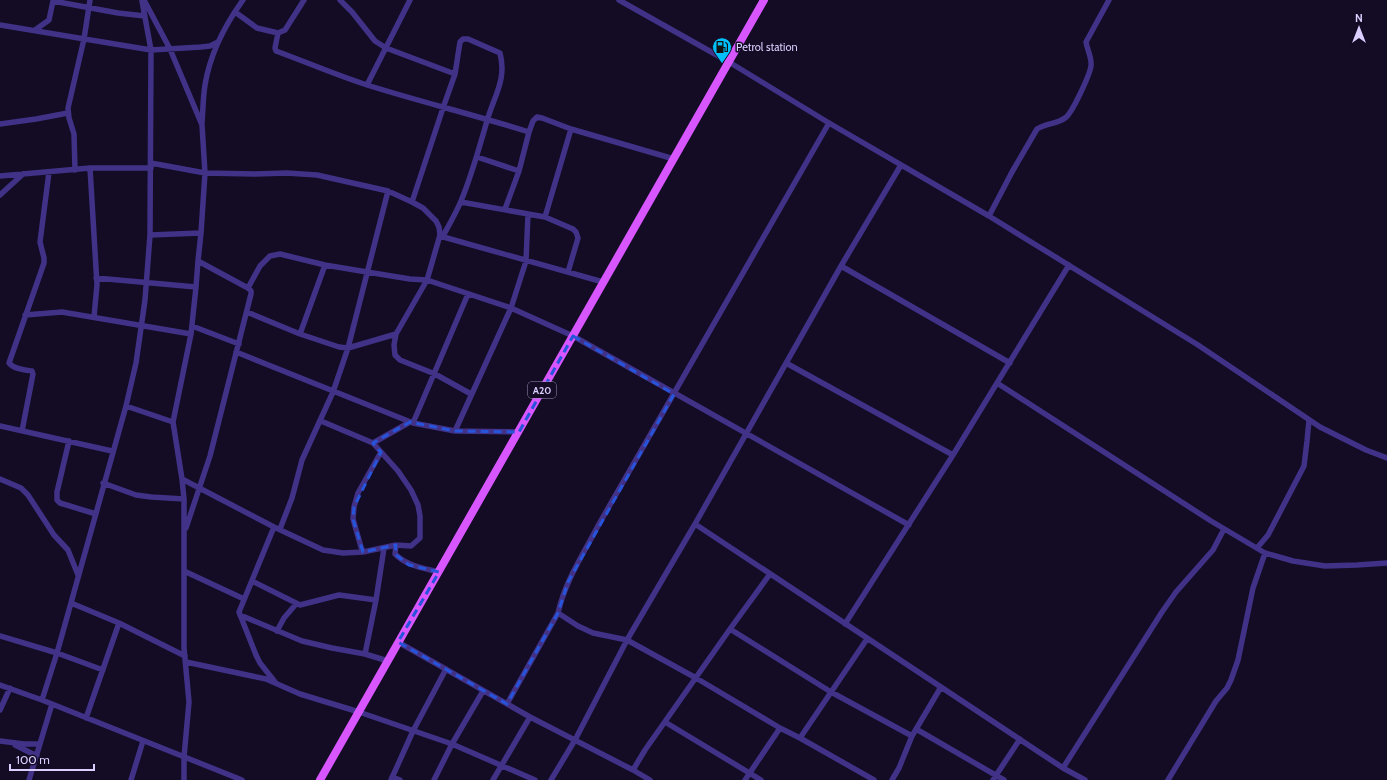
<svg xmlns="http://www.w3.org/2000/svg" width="1387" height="780" font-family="Cabin,sans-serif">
<rect width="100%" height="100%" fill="#130c24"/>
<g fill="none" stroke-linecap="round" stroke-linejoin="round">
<path stroke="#413288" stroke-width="5.5" d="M144 0 170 49 202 125 205 173 201 233 198 261 196 287 191 334 173 422 182 479 184 499V648L189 702 184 757V780
M340 0 352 12 375 41 386 48 455 74
M619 0 729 62 829 123 989 216 1198 345 1320 427 1366 450 1387 458
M235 12 257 28 278 33 285 30 304 0
M0 25 151 50 201 47 210 46 218 42
M35 30 49 20 53 1 118 13 145 16
M278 33 275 48 276 51C306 62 336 75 367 85 421 102 475 115 529 132
M367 85 410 0
M202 123C203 110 203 97 205 85 210 54 225 25 243 0
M0 124 36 119 68 113
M477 157 519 171
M151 163 205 173 255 174 287 173 317 175 388 191 412 202 423 208 436 221 439 227 440 235 427 280 511 308 573 336 909 525
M901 165 841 266 695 524 1063 768 1085 780
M90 168 97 285 94 317
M75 170 74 134 69 118 68 108 84 39 90 0
M0 176 90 168H151
M0 195 23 174
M412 202 443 108 455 74 460 42 463 39H468L500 53C507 80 494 96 487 121 479 148 472 175 461 201 456 213 449 225 443 236
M461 202 545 217 573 229 576 232 578 238 568 272
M505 209 519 171 529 132 533 121 537 117 542 118 571 129 674 159
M989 216 1012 172 1037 129C1046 123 1057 124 1065 118 1072 114 1090 74 1091 66 1092 57 1087 50 1086 42L1109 0
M545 217 571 129
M150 235 201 233
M440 236 603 282
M841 266 1010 363
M96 278 196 287
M247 312 300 334 339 347 348 348 396 334 427 280 410 279 367 272 325 265 280 254 270 256 260 266 248 288
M25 315 62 312 191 334
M192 326 239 344
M300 334 325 265
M396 334 394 345 395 355 400 360 435 374 471 394
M236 352 413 423 455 431 519 432
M786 363 953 455
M997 383 1211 521 1265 553 1293 561 1325 566 1357 565 1387 563
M126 406 173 422
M321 421 373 443 398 471 411 490 418 505 420 516V538L411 546 396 545
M413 423 468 294
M0 426 112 451
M22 431 33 374 32 371C24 370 14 369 9 363L44 263V258L40 242 49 172
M455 431 511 308 526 261 528 214
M69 441 57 492V500L60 503 96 514
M373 443 410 422
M0 479 21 488 28 495 54 535 68 550 78 575
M182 479 274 527 323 550 343 553 363 552 396 545 395 554C407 566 423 568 439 572
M103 483 136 495 151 497 184 499
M274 527 239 612 256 655 260 663 275 682
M186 528 210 456 251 294V291L248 288 198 261
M280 529 292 498 302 460 333 392 348 348 388 191
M1257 548 1268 535 1304 466 1307 441 1309 420
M363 552 361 547 353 519 354 507 358 493 381 452
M184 571 244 599
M770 574 730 629 831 692 912 736
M252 581 300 605 339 595 376 600
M71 603 119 623 185 656
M558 613 578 626 593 633 627 640 696 678 780 728 800 738 874 780
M240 615 302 641 332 648 365 654 388 661
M845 624 953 455 1069 265
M277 631 284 618 296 604
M0 636 57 653 103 670
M398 642 530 717 633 770 650 780
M365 654 376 600 384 548
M186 662 266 679 300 694 359 712 452 744 535 780
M0 685 42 700 242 780
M42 700 57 653 126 406 136 363 145 300 150 235 151 50 142 1
M507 704 558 613C565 581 584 553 599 524L829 123
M0 710 10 688
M86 718 119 623
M665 722 761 780
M916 729 1004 780
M800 738 867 639
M0 741 24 744H40
M15 745 37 756
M1063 768 1162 612 1176 592 1213 550 1224 529
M633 770 645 750 730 629
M392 777 400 780
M29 780 52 704
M131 780 143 741
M391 780 413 731 446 669
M434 780 452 744 483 691
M493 780 530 717
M551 780 575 740 627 640 695 524
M745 780 780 728
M892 780 899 768 912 736 941 687
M993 780 1020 739
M1168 780 1216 701 1227 688 1231 680 1238 660 1253 588 1265 553"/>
<path stroke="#d756ff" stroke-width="8" d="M320 780 764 0"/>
</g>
<path fill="none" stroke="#2654da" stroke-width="3" stroke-dasharray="8 5" stroke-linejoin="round" d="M573 336 674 394 568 582 558 613 507 704 398 642 439 572 409 565 395 554 396 545 363 552 353 519 354 507 381 452 373 443 410 422 455 431 519 432Z"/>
<defs>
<g id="fuel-pin" transform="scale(1)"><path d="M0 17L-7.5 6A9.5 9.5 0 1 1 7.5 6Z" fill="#00bffa" stroke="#130c24"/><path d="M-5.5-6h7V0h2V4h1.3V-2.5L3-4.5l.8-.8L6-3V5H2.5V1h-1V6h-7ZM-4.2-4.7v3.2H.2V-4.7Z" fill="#111"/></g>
</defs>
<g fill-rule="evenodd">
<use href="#fuel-pin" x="722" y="47"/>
</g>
<g text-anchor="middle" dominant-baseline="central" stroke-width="3" stroke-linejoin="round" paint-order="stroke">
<rect fill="#130c24" stroke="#9f94bd" stroke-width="1" x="528" y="382" width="28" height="16" rx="3"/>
<g font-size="10" font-weight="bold" fill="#dbcfff">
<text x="542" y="390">A20</text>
</g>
<g font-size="11" fill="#dbcfff" stroke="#130c24" text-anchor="start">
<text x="736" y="47">Petrol station</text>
</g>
</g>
<g transform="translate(1359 28)" stroke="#130c24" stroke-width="3" paint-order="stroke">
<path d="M0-3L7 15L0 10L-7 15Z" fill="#dbcfff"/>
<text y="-6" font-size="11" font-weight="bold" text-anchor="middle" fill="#dbcfff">N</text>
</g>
<path d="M10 764v6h84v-6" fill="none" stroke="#dbcfff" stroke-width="2"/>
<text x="16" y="764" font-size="12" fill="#dbcfff" stroke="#130c24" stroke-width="3" paint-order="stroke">100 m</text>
</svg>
